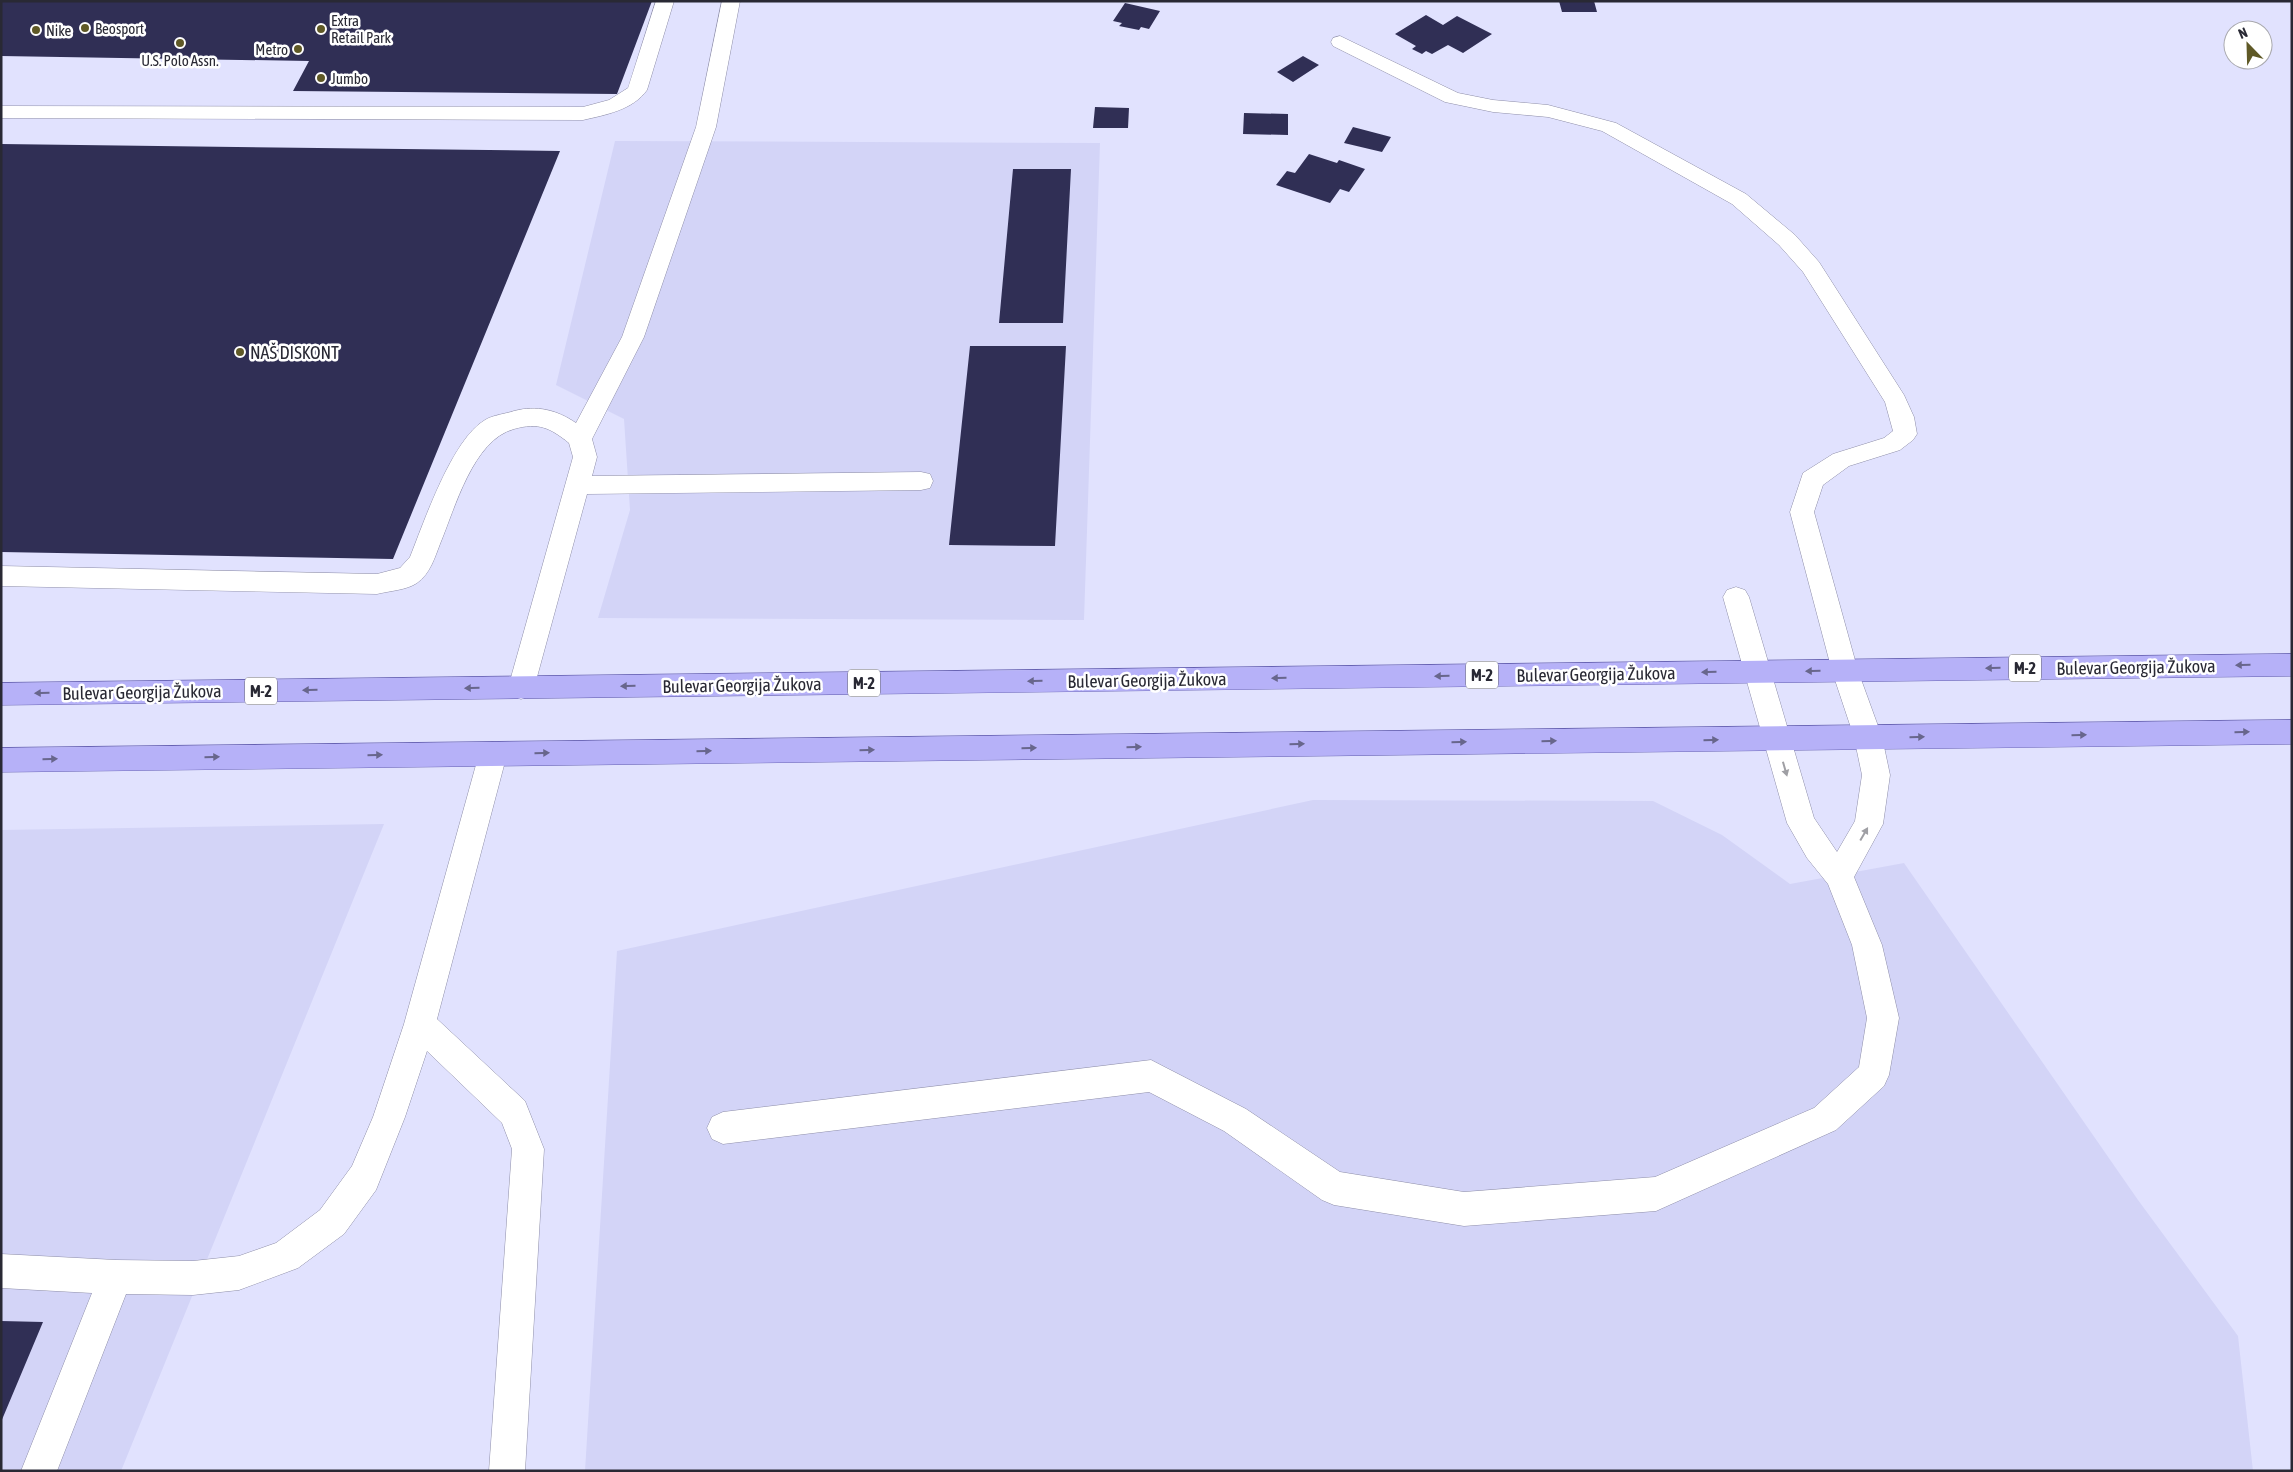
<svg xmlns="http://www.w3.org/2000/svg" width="2293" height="1472" font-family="'Asap Condensed',sans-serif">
<rect width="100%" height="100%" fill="#e1e2fe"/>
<path fill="#d3d4f7" d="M615 141 1100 143 1084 620 598 618 630 510 624 419 556 385Z
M1313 800 1653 801 1722 835 1790 884 1904 863 2138 1200 2238 1336 2253 1471H585L617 951Z
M384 824 121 1471H1V830Z"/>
<path fill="#302f55" d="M2 1H652L617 94 293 91 309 61 1 56Z
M1559 1H1594L1597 12H1562Z
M1125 3 1160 11 1149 29 1141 27 1139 30 1119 26 1122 23 1113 21Z
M1426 15 1443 25 1457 16 1492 34 1463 53 1448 45 1432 54 1426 51 1422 54 1412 49 1416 46 1395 34Z
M1303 56 1319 65 1293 82 1277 72Z
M1095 107 1129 108 1128 128H1093Z
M1244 113 1288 114V135L1243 134Z
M1353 127 1391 137 1382 152 1344 143Z
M1 144 560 151 393 559 1 552Z
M1309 154 1337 163 1339 160 1365 169 1349 192 1340 189 1330 203 1276 185 1287 171 1295 173Z
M1013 169H1071L1063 323H999Z
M970 346H1066L1055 546 949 545Z
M1 1321 43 1322 1 1422Z"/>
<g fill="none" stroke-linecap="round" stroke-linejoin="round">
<g stroke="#8e8ea8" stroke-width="1">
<path id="minor" d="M656 1H674L647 90C633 110 605 115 583 120L1 118V106L583 107 609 100 628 88Z
M722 1H740L716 127 644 337 592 439 597 457 592 476 921 472 930 474 933 481 930 488 921 490 587 494 534 688 531 696 521 699 511 696 508 688 573 457 569 443C550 428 539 422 514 429 473 440 455 508 440 544 435 557 430 574 417 583 407 590 389 591 377 594L1 586V566L377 574 400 568 410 557C424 522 452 439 485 420 493 415 505 414 514 411 537 405 557 410 576 423L622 337 696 127Z
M1340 36 1458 93 1493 100 1548 105 1616 123 1746 194 1795 235 1819 262 1904 395 1914 417 1917 434 1913 440 1900 450 1849 466 1823 485 1814 512 1858 671 1882 737 1890 775 1883 824 1854 877 1882 945 1899 1018 1889 1075 1884 1086 1836 1130 1656 1211 1464 1226 1334 1205 1322 1200 1224 1131 1149 1092 723 1144 712 1139 707 1128 712 1117 723 1112 1151 1060 1246 1109 1340 1172 1464 1192 1655 1177 1814 1108 1859 1067 1867 1018 1852 945 1828 884 1807 858 1787 823 1723 597 1727 590 1736 587 1745 590 1749 597 1814 818 1837 852 1855 821 1862 775 1854 737 1832 671 1790 512 1803 473 1833 454 1884 438 1893 431 1885 402 1803 272 1779 245 1732 204 1602 131 1548 117 1493 112 1445 102 1333 46 1331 42 1333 38Z
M493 742 503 745 507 754 437 1019 525 1101 544 1149 525 1471H489L512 1149 502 1123 427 1051 405 1117 376 1190 344 1234 298 1268 239 1290 193 1295 126 1294 57 1471H21L92 1293 1 1288V1254L116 1260 193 1261 239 1256 276 1243 320 1210 352 1166 373 1117 404 1024 479 754 483 745Z"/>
</g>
<g stroke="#6560b1" stroke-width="1">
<path id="major" d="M2292 654V676L1 705V683Z
M2292 720V744L1 772V748Z"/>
</g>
<use href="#minor" fill="#fff" fill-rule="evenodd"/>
<use href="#major" fill="#b6b1f8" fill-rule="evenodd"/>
</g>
<defs><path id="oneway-solid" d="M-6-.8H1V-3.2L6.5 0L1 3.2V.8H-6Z" transform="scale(1.25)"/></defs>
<g fill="#68668c">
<use href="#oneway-solid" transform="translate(2243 665) rotate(179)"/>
<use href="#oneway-solid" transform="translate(1993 668) rotate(179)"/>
<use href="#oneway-solid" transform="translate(1813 671) rotate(179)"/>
<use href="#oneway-solid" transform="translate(1709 672) rotate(179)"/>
<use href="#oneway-solid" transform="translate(1442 676) rotate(179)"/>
<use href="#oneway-solid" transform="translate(1279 678) rotate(179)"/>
<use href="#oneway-solid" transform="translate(1035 681) rotate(179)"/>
<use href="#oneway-solid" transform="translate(628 686) rotate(179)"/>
<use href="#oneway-solid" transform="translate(472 688) rotate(179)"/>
<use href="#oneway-solid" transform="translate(310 690) rotate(179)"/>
<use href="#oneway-solid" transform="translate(42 693) rotate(179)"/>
<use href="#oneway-solid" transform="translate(2242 732) rotate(-1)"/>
<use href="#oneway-solid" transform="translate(2079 735) rotate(-1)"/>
<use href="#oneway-solid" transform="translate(1917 737) rotate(-1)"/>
<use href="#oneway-solid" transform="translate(1711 740) rotate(-1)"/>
<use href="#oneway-solid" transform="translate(1549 741) rotate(-1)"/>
<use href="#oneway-solid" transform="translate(1459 742) rotate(-1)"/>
<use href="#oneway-solid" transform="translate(1297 744) rotate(-1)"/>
<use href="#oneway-solid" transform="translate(1134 747) rotate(-1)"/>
<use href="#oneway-solid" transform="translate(1029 748) rotate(-1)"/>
<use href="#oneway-solid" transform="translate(867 750) rotate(-1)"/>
<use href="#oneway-solid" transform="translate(704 751) rotate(-1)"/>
<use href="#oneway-solid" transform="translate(542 753) rotate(-1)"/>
<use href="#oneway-solid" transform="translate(375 755) rotate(-1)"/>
<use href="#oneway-solid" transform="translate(212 757) rotate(-1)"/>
<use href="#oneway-solid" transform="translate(50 759) rotate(-1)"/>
</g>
<g fill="#9f9fa4">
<use href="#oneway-solid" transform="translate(1785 769) rotate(74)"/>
<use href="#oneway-solid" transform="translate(1864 834) rotate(-60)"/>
</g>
<g fill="#5f5926" stroke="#fff" stroke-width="2">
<circle cx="85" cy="28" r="5"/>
<circle cx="321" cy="29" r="5"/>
<circle cx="36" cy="30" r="5"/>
<circle cx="180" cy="43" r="5"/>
<circle cx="298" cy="49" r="5"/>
<circle cx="321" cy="78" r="5"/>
<circle cx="240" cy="352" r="5"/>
</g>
<g text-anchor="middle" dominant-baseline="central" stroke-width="5" stroke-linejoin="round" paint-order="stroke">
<g font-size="15" fill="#292934" stroke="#fff" text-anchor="start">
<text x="331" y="20">Extra<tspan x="331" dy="17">Retail Park</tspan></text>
<text x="95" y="28">Beosport</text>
<text x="46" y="30">Nike</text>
<text x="288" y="49" text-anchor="end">Metro</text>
<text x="180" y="60" text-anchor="middle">U.S. Polo Assn.</text>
<text x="331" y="78">Jumbo</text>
</g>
<g fill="#fff" stroke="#696971" stroke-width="1">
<rect x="2009" y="654.5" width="32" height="27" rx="4"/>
<rect x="1466" y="661.5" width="32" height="27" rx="4"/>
<rect x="848" y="669.5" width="32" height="27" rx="4"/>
<rect x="245" y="677.5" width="32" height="27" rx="4"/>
</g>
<g font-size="16" font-weight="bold" fill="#292934">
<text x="2025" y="668">M-2</text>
<text x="1482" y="675">M-2</text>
<text x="864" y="683">M-2</text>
<text x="261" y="691">M-2</text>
</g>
<g font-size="18" fill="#292934" stroke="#fff" text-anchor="start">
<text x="250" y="352">NAŠ DISKONT</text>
</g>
<g font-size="18" fill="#292934" stroke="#fff">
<text transform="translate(2136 667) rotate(-1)">Bulevar Georgija Žukova</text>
<text transform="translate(1596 674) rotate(-1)">Bulevar Georgija Žukova</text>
<text transform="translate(1147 680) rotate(-1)">Bulevar Georgija Žukova</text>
<text transform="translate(742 685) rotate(-1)">Bulevar Georgija Žukova</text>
<text transform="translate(142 692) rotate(-1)">Bulevar Georgija Žukova</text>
</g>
</g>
<rect width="2293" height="1472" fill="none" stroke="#292934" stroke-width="5"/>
<g transform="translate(2248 45) rotate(337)"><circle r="24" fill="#ffffff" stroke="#a9a9ae"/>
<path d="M0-4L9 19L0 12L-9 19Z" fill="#5f5926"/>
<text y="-8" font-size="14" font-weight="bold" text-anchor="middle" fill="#292934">N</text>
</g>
</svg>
